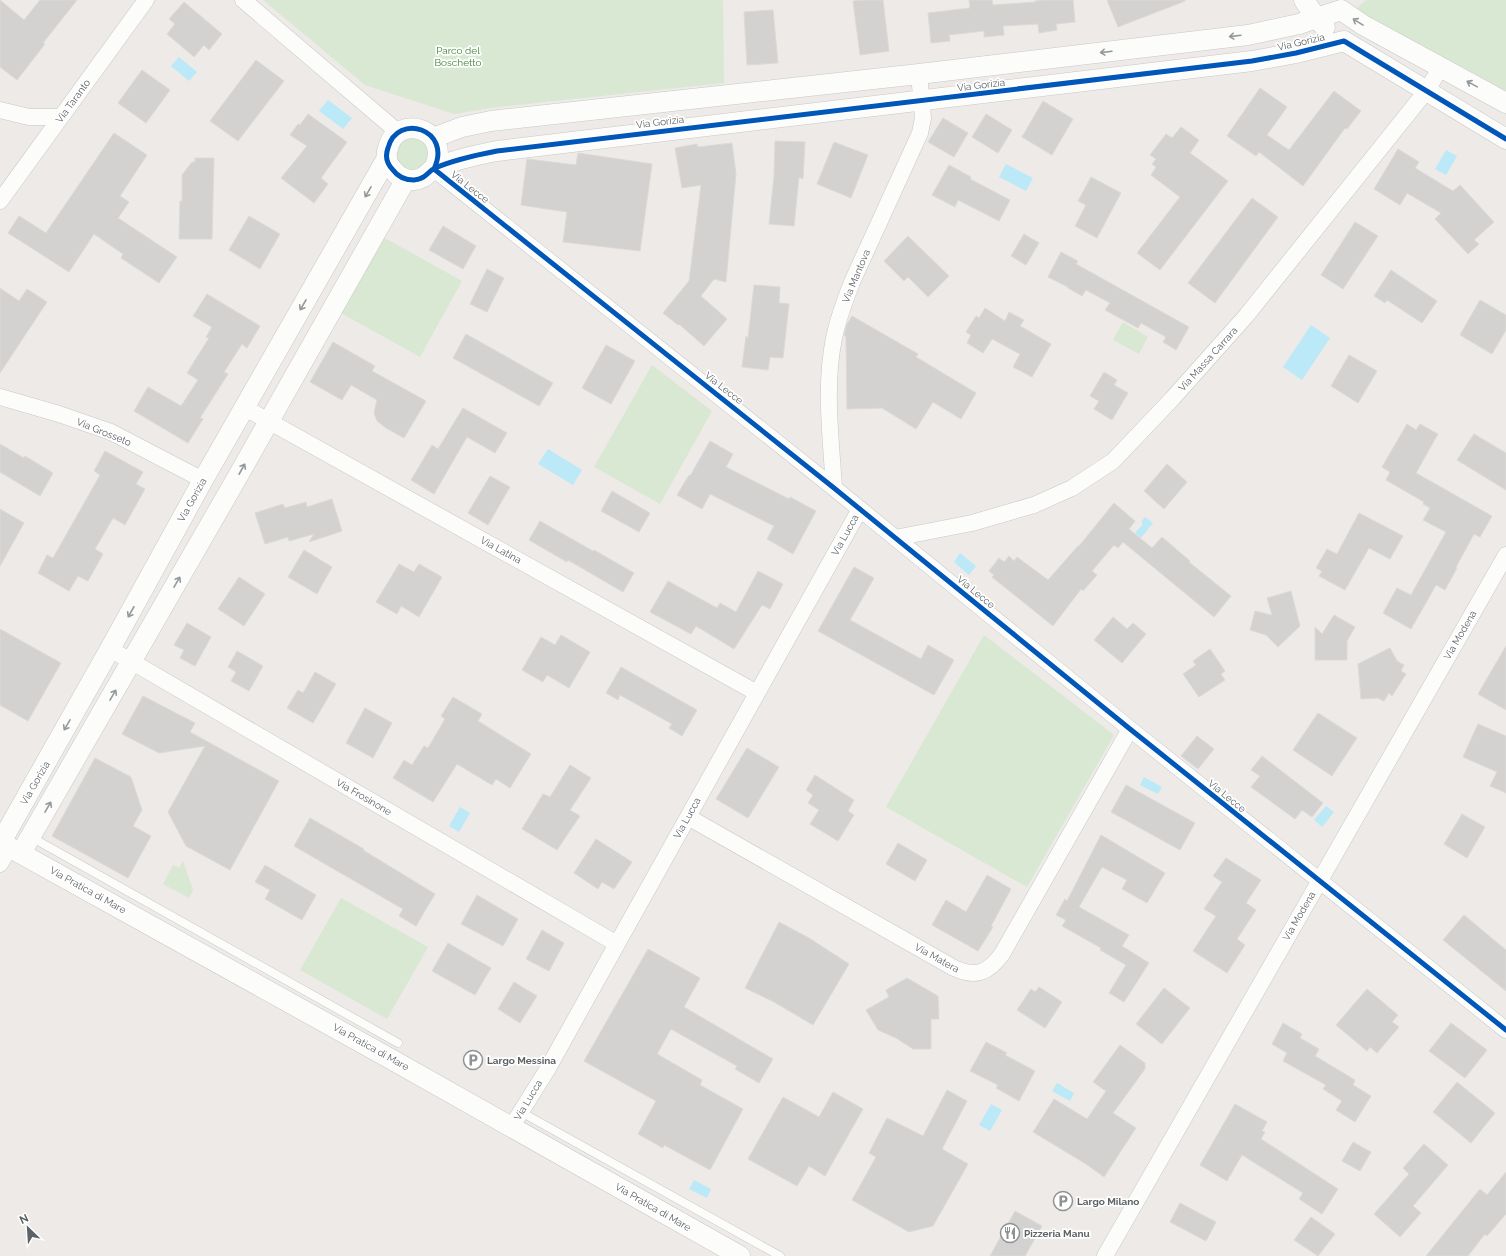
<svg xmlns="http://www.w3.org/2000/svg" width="1506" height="1256" font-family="Raleway,sans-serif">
<rect width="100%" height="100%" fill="#edeae7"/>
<path fill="#d9e8d2" d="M263 0H723L724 83 490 108 454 114 365 85Z
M1366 0H1506V92L1355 10Z
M412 133 432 147 425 171H400L392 147Z
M381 236 462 281 420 357 339 312Z
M1123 322 1148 337 1139 354 1113 340Z
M652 365 712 411 660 504 594 467Z
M984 635 1114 735 1027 887 886 807Z
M183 861 193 890 189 898 163 884 173 865 179 868Z
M341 898 428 947 387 1019 300 970Z"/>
<path fill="#bbe9f8" d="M179 57 197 72 189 81 171 66Z
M328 100 352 118 343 129 319 111Z
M1446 150 1457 156 1446 175 1435 169Z
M1006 164 1033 178 1026 191 999 177Z
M1311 325 1330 338 1302 380 1283 367Z
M548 449 582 470 573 485 538 464Z
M1145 517 1153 523 1141 538 1135 533 1143 524 1141 522Z
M960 553 976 566 969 575 954 562Z
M1144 777 1162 787 1158 794 1140 785Z
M1326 806 1334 812 1322 827 1314 820Z
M460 807 470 813 459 832 449 826Z
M1057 1083 1074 1093 1070 1101 1052 1091Z
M991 1104 1002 1110 990 1131 979 1125Z
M694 1180 711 1189 707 1198 689 1189Z"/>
<path fill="#d4d2d1" stroke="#dcdad6" d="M0 0 24 20 40 0H77L43 43 45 44 17 80 0 67Z
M864 0H883L889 51 860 55 853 1Z
M969 0H992L993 5 1036 2 1035 1 1046 0H1073L1075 22 1056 24 1057 30 1039 33 1038 24 1003 26 1004 35 984 37V31L949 35 950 41 931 43 928 13 970 8Z
M1107 0H1185V1L1118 27Z
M184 2 222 34 209 50 204 45 194 57 167 34 175 24 169 19Z
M773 10 778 63 747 65 744 12Z
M256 60 284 81 238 141 210 121Z
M142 70 170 90 146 123 118 103Z
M1260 88 1287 107 1267 135 1289 150 1334 91 1361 111 1347 129 1345 128 1303 186 1259 152 1256 156 1227 136Z
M1043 101 1073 119 1052 155 1022 137Z
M308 114 347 142 321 178 328 184 314 203 281 178 307 146 290 135 298 124 300 125Z
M986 114 1012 130 998 153 972 137Z
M943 118 968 133 954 157 928 142Z
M1181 127 1199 140 1190 153 1228 181 1160 270 1137 253 1180 197 1151 175 1156 167 1152 164 1156 159 1150 155 1166 134 1172 138Z
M114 133 147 155 120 196 129 202 118 218 177 257 159 283 121 258 123 254 94 234 69 272 8 233 19 216 46 233Z
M775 141 805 142 803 179 799 177 794 226 769 224 774 176Z
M834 142 868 155 851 198 817 184Z
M732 143 736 174 726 282 714 279 701 296 727 319 704 346 679 324 678 325 663 313 689 281 701 185 682 188 675 148 697 144 698 147Z
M1398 149 1419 162 1415 168 1453 191 1460 185 1494 222 1474 240 1479 244 1468 254 1435 219 1441 213 1407 193 1400 205 1374 189Z
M578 153 652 164 640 251 563 242 567 212 521 205 527 159 576 165Z
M195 158H214L212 239H179L180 201H182V175L192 162H195Z
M949 165 971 177 970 179 1010 200 999 221 958 200 955 207 932 195Z
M1091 177 1121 193 1097 238 1075 226 1086 205 1078 201Z
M1252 198 1278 217 1215 303 1188 283Z
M249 216 280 234 260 269 229 250Z
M1355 222 1378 236 1343 289 1321 275Z
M443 226 476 246 463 269 429 250Z
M1024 234 1039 243 1026 265 1011 256Z
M908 236 949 276 928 297 908 277 904 281 884 261Z
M1061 252 1078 261 1076 264 1189 327 1176 350 1163 342 1166 337 1141 323 1138 328 1105 310 1110 303 1086 290 1082 296 1068 288V287L1048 277Z
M487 269 504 278 487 312 470 304Z
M1391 270 1437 301 1422 323 1387 300 1385 303 1374 296Z
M754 285 780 287 779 303 789 304 783 358 770 357 768 370 742 367 746 336 748 338Z
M0 288 19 301 27 289 47 302 0 373Z
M207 294 260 326 247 348 242 344 224 372 228 374 200 418 203 419 188 443 134 411 148 387 181 406 198 380 187 373 209 338 206 337 212 327 193 316Z
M1480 300 1506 315V330L1492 354 1460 335Z
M985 308 1005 321 1009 312 1024 320 1020 326 1051 344 1032 377 1013 367 1020 354 992 339 983 353 967 343 971 335 966 332 976 316 979 318Z
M852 316 918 354 916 357 976 393 961 419 933 402 916 429 882 408 847 409 846 337 844 335 847 324Z
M466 334 553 383 539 406 453 358Z
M333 342 375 366 372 371 426 401 404 438 386 428 377 421 374 413 377 400 351 385 342 400 310 382Z
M606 345 635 361 611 404 582 388Z
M1349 355 1377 371 1358 403 1331 386Z
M1104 372 1117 380 1114 385 1128 393 1112 420 1094 409 1099 401 1090 396Z
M463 408 507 433 495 453 467 437 434 494 411 480 432 445 438 449Z
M1407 424 1416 430 1420 424 1438 434 1416 473 1492 516 1480 537 1474 534 1456 567 1457 568 1445 590 1436 585 1411 629 1383 613 1397 588 1411 595 1446 532 1423 520 1430 508 1423 504 1424 502 1386 480 1390 472 1382 467Z
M1474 434 1506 453V490L1457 460Z
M710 441 733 454 726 467 789 499 790 497 816 511 793 554 767 539 774 526 710 494 702 509 677 495 689 475 690 476Z
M0 444 24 458 25 456 53 473 40 496 0 472Z
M105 451 143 472 136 484 145 489 125 525 113 518 95 549 103 554 88 581 78 576 69 591 38 573 47 555 53 558 100 475 94 471Z
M1167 464 1187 482 1164 509 1144 491Z
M490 476 510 487 488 525 468 513Z
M612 491 650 513 639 532 601 511Z
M332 499 342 531 309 542 314 534 289 541 288 537 265 544 255 513 283 504 285 508 306 502 307 507Z
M1114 503 1135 521 1129 529 1152 548 1162 537 1190 561 1189 562 1231 596 1214 617 1123 542 1118 548 1114 545 1092 571 1097 575 1083 591 1081 589 1053 626 992 577 994 575 989 571 999 558 1004 562 1009 556 1014 561 1017 557 1048 580 1078 546H1079Z
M0 509 24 523 0 566Z
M1359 513 1403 536 1390 559 1369 548 1345 590 1319 576 1322 571 1316 568 1327 549 1337 554Z
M540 521 593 551 594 550 634 573 623 592 568 560 567 562 529 540Z
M304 550 332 567 317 594 288 577Z
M399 564 414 572 419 564 442 577 419 617 401 606 397 614 376 602Z
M854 567 874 578 850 620 921 659 928 645 954 660 934 695 818 631Z
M758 571 783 584 770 609 762 605 734 649 696 626 691 634 650 612 668 581 717 608 720 603 736 612Z
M239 577 265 594 244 626 218 609Z
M1291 591 1300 626 1278 647 1266 635 1250 630 1255 611 1272 615 1267 598Z
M1334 615 1355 627 1347 641V660H1315V627L1322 634Z
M1113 617 1127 629 1133 623 1146 634 1122 663 1094 640Z
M187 623 211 637 195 666 180 658 184 650 174 645Z
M0 629 61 663 28 721 0 705Z
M561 635 590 652 569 688 547 675 543 682 522 670 541 637 555 645Z
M1506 646V710L1478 694Z
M1390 648 1397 661 1404 665 1401 671 1406 674 1392 696 1389 693 1384 701 1378 698 1361 699 1358 664Z
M1210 649 1225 671 1221 674 1225 680 1199 697 1183 674 1196 665 1193 661Z
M237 651 263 666 249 691 231 681 236 672 228 667Z
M621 667 697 710 682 736 669 728 672 724 620 695 618 700 606 693Z
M315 672 336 684 313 723 287 708 298 690 303 693Z
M143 696 195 723 190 732 279 781 230 870 186 846 168 812 205 746 159 753 122 734Z
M453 697 482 714 478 721 531 754 510 788 496 779 492 785 457 764 433 802 393 778 404 760 412 765 424 746 428 748 445 719 441 716Z
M365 708 392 723 373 758 346 743Z
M1318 713 1357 738 1332 776 1293 750Z
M1478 724 1506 736V793L1490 786 1497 772 1463 757Z
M1197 736 1214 749 1198 769 1181 756Z
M747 748 779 767 748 818 716 799Z
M1262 756 1323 803 1312 817 1302 810 1295 819 1251 787 1260 776 1251 770Z
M95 758 131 777 142 810 133 826 151 836 128 878 52 836Z
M570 765 591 778 570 810 580 816 557 850 522 829 543 794 550 797Z
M815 775 854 800 848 811 854 815 838 841 810 824 819 810 808 803 813 795 806 790Z
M1126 785 1195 823 1180 850 1111 812Z
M1462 814 1485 827 1467 858 1444 844Z
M310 818 364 849 363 850 435 894 416 926 399 916 403 909 294 846Z
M1101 835 1165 873 1147 903 1122 889 1127 880 1102 867 1079 907 1129 935 1122 946 1149 963 1124 1002 1109 993 1126 965 1100 950 1101 948 1062 926 1066 920 1056 915 1065 899 1067 901Z
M596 839 632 862 614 889 602 882 598 889 574 873Z
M898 843 927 860 915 881 886 864Z
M1226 858 1261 880 1246 903 1256 910 1237 939 1245 945 1227 973 1193 951 1216 916 1204 909 1222 882 1213 876Z
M265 865 316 895 302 920 265 899 270 890 255 882Z
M987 875 1011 889 991 926 993 927 978 951 932 925 946 900 966 912Z
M477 895 518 919 503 946 461 924Z
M1464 915 1506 950V991L1443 940Z
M779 922 809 938 849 964 813 1025 774 1002 745 988Z
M542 930 564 943 549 971 526 959Z
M448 943 491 968 475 995 432 971Z
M648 949 700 978 684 1007 773 1059 759 1083 735 1069 737 1066 671 1029 657 1054 702 1080 700 1085 743 1109 710 1170 664 1145 663 1148 638 1134 656 1101 584 1061Z
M907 978 938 996 939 1019H931V1049H913L896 1038 878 1030 866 1010 889 997 886 990Z
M514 982 537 996 520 1023 498 1009Z
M1039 987 1062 1002 1045 1028 1017 1010 1031 989 1035 992Z
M1164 988 1190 1008 1162 1044 1136 1024Z
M1367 989 1398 1015 1392 1022 1399 1027 1377 1053 1370 1047 1367 1051 1336 1025Z
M1283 1023 1302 1034 1300 1038 1319 1049 1315 1056 1355 1080 1353 1085 1371 1096 1355 1122 1336 1110 1342 1101 1323 1089 1326 1085 1283 1061 1287 1053 1272 1044Z
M1451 1023 1487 1050 1465 1078 1429 1051Z
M986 1042 1007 1053 1005 1055 1035 1071 1019 1101 996 1088 998 1085 970 1071Z
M1120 1045 1145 1063V1069L1113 1113 1136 1128 1104 1177 1086 1164 1033 1132 1054 1099 1087 1119 1106 1091 1093 1082Z
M1457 1082 1495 1113 1471 1143 1433 1112Z
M947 1090 967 1101 942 1149 968 1164 933 1226 909 1232 852 1200 876 1157 869 1153 887 1118 923 1136Z
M833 1092 863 1109 825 1176 809 1166 797 1186 748 1159 783 1097 819 1117Z
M1235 1104 1267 1122 1262 1131 1265 1132 1261 1139 1338 1189 1322 1214 1299 1199 1303 1193 1242 1155 1227 1181 1200 1165Z
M1353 1142 1371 1152 1360 1171 1342 1161Z
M1424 1144 1448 1165 1413 1206 1421 1213 1400 1237 1374 1214 1409 1174 1403 1168Z
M1506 1172V1214L1487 1236 1485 1234 1468 1256H1426L1480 1189 1487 1195Z
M1180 1203 1216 1222 1206 1241 1170 1222Z
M1015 1211 1042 1226 1025 1256H990Z
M1311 1217 1335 1234 1318 1256 1294 1240Z"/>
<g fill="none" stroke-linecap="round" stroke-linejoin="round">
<g stroke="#c8c8c8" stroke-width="9">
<path id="service" d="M31 837 398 1043
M521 1112 780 1256"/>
</g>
<g stroke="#c8c8c8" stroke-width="17">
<path id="minor" d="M243 0 398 132
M0 110 29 117H61
M434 169 834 488 1130 729 1506 1030
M0 201 146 0
M0 397 59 414 111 432 203 480
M245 408 757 693
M834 488C831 438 824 387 834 338 838 319 845 300 852 282L920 133 923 118 919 74
M895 538 972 523 1034 505 1072 488 1113 461 1172 399 1246 316 1427 90 1441 67
M110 649 617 944
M688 817 954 968C976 978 988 973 1002 954L1130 729
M0 864 10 847
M512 1126 547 1070 617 944 860 509
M1105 1256 1506 555"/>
</g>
<g stroke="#c8c8c8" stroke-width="21">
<path id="tertiary" d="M1304 0 1317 19 1325 27
M433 138 462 127 491 121 919 74 1248 35 1299 24 1341 10 1363 25 1506 103
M434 169C453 129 397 112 388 148 385 156 387 164 393 170 398 177 406 180 414 180 426 179 427 172 435 168 454 160 476 155 497 151L1252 61 1296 53 1344 41 1506 139
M0 842 389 1058 740 1256
M1 842 110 649 203 480 387 158
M21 853 234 483 406 179"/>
</g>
<use href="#service" stroke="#fcfcfb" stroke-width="8"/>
<use href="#minor" stroke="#fcfcfb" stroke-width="16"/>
<use href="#tertiary" stroke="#fcfcfb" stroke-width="20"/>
<g stroke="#fff" stroke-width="8">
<path id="cycleway" d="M434 169 834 488 1130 729 1506 1030
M434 169C453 129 397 112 388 148 385 156 387 164 393 170 398 177 406 180 414 180 426 179 427 172 435 168 454 160 476 155 497 151L1252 61 1296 53 1344 41 1506 139"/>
</g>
<use href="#cycleway" stroke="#0057b8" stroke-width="5"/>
</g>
<defs><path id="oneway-shaft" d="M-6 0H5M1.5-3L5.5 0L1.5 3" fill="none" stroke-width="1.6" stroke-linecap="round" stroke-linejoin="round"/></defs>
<g stroke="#94989a">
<use href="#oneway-shaft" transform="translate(1358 22) rotate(-148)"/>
<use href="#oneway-shaft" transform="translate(1235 36) rotate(173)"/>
<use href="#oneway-shaft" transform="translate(1106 52) rotate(173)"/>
<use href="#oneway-shaft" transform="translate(1472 84) rotate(-151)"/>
<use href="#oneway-shaft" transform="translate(368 192) rotate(120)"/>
<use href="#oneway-shaft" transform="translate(303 305) rotate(120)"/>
<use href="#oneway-shaft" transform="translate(242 469) rotate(-61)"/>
<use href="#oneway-shaft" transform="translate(177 582) rotate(-60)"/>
<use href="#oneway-shaft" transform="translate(131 612) rotate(119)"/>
<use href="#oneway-shaft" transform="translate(113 695) rotate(-60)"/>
<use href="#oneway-shaft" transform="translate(67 725) rotate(120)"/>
<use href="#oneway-shaft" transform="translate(48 807) rotate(-60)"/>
</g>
<defs>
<g id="parking-ring" transform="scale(1)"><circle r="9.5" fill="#fff" stroke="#8f9292" stroke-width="1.5"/><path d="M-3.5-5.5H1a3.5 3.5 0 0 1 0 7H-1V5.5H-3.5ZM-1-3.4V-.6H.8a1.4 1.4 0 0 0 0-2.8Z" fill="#8f9292"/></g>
<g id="restaurant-ring" transform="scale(1)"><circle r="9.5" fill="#fff" stroke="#8f9292" stroke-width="1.5"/><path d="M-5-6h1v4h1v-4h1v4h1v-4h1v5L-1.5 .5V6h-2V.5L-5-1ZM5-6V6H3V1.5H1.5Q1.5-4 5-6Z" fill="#8f9292"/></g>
</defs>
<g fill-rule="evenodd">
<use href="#parking-ring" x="473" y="1060"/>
<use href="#parking-ring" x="1063" y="1201"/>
<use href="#restaurant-ring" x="1010" y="1233"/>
</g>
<g text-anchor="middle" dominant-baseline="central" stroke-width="3.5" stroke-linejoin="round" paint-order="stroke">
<g font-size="10" fill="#5c6265" stroke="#fff">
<text transform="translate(1301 42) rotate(-13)">Via Gorizia</text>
<text transform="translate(981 85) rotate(-7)">Via Gorizia</text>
<text transform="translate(73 101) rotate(-54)">Via Taranto</text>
<text transform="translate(660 122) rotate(-7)">Via Gorizia</text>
<text transform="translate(470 187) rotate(38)">Via Lecce</text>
<text transform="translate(856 276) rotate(-67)">Via Mantova</text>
<text transform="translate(1208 359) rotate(-48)">Via Massa Carrara</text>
<text transform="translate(724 388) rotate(38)">Via Lecce</text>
<text transform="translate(104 432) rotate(22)">Via Grosseto</text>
<text transform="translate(192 500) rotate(-61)">Via Gorizia</text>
<text transform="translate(845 535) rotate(-61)">Via Lucca</text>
<text transform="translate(501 550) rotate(29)">Via Latina</text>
<text transform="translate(976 592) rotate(39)">Via Lecce</text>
<text transform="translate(1460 635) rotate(-60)">Via Modena</text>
<text transform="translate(35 783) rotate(-60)">Via Gorizia</text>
<text transform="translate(1227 796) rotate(39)">Via Lecce</text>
<text transform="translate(364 797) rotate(30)">Via Frosinone</text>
<text transform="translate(687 818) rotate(-61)">Via Lucca</text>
<text transform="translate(88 890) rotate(29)">Via Pratica di Mare</text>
<text transform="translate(1299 916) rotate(-60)">Via Modena</text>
<text transform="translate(937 958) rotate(29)">Via Matera</text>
<text transform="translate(371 1047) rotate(29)">Via Pratica di Mare</text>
<text transform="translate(528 1100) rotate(-59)">Via Lucca</text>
<text transform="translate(653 1207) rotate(30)">Via Pratica di Mare</text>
</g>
<g font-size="10" fill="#3f8435" stroke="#fff">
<text x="458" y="50">Parco del<tspan x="458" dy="12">Boschetto</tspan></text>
</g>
<g font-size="10" font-weight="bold" fill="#5c6265" stroke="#fff" text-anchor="start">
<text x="487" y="1060">Largo Messina</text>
<text x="1077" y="1201">Largo Milano</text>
<text x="1024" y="1233">Pizzeria Manu</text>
</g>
</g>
<g transform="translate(28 1228) rotate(335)" stroke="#ffffff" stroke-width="3" paint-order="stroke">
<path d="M0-3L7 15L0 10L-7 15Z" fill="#5c6265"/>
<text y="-6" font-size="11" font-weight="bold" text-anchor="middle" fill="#5c6265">N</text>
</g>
</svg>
